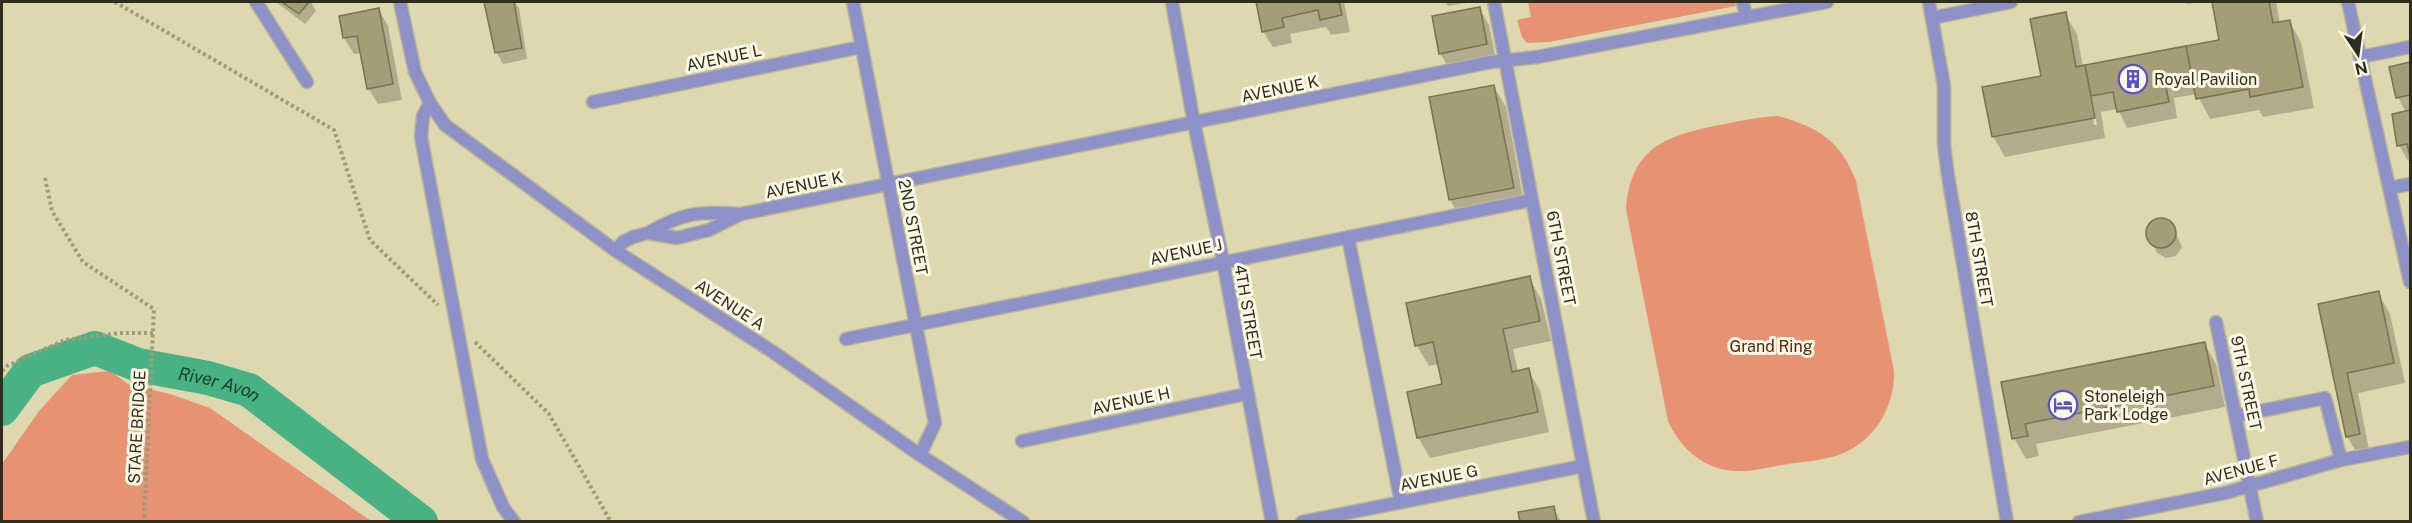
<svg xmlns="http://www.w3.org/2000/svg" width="2412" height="523" font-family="'Public Sans',sans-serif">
<rect width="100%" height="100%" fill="#ddd8b0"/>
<path fill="#e79272" d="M1528 2H1735L1736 6 1549 42 1527 43 1522 37 1517 20 1531 17Z
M1778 116C1818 127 1841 141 1856 181L1894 371C1895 403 1879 434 1850 450 1832 460 1807 461 1788 464 1772 466 1754 472 1738 471 1705 471 1681 449 1668 421L1626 209C1631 150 1662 137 1714 126 1736 122 1756 117 1778 116Z
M110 371 128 384 170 394 210 408 371 521H2V464L39 411 72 375Z"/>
<path fill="#0003" fill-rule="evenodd" d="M276 2H311L316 11 305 24Z
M486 2H515L519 8 527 59 503 64 497 53Z
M1257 2H1344L1350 32 1331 35 1326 27 1290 34 1292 43 1273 47 1263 31Z
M1445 2H1472L1448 6Z
M2185 2H2201L2187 4Z
M2213 2H2276L2280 23 2289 21 2301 42 2314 108 2263 117 2259 110 2210 119 2197 94 2174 98 2177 118 2127 128 2118 109 2101 112 2105 138 2005 157 1993 136 2042 78 2065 14 2077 34 2083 67 2086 72V66L2221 42ZM2087 87H2090L2097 125H2094Z
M1479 8 1489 25 1496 60 1450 70 1440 53Z
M379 10 388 26 402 100 378 104 368 88 362 53 354 54 344 38Z
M2410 64V161H2408L2399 145 2406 113 2398 97 2391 68Z
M1494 87 1506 107 1525 209 1462 221 1450 200 1431 99Z
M2163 219 2172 224 2182 247 2176 256 2166 258 2157 253 2147 231 2153 222Z
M1529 278 1541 299 1551 341 1513 349 1518 372 1528 370 1540 390 1549 432 1430 458 1418 437 1444 385 1439 364 1429 366 1417 346 1408 304Z
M2378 293 2390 314 2405 383 2358 393 2370 455 2359 457 2347 436 2319 305Z
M2204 343 2216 364 2225 407 2036 444 2039 456 2026 459 2014 438 2003 383Z
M1553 507 1561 522H1522Z"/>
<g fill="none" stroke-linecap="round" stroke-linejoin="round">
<path stroke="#49b284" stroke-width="34" id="s1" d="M2 409 30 371 95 348 138 365 208 378 249 390 421 522"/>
</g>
<path fill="#a39e78" stroke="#78734e" stroke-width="1.5" d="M282 2H309L299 14Z
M484 2H514L522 48 495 53Z
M1256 2H1339L1342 15 1320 20 1318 10 1282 18 1284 27 1262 32Z
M2212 2H2269L2273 23 2290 20 2303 87 2250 97 2249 89 2196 99 2186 46 2219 40Z
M1480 7 1487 44 1439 54 1432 16Z
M379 8 393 84 367 89 357 36 343 38 339 16Z
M2066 12 2076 67 2085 65 2095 118 1992 137 1982 87 2041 76 2030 19Z
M2186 46 2192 77 2165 82 2169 102 2117 112 2113 92 2091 96 2085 65Z
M2410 62V95L2396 98 2389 67Z
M1494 85 1514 188 1449 200 1429 97Z
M2410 110V156L2407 144 2397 146 2392 114Z
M2146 233a15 15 0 1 1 30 0a15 15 0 1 1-30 0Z
M1530 276 1540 321 1503 329 1512 372 1529 368 1538 412 1417 438 1407 392 1442 384 1433 342 1415 346 1406 303Z
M2379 291 2394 363 2347 373 2360 434 2346 437 2318 304Z
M2205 342 2214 386 2025 424 2028 436 2012 439 2001 382Z
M1554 506 1557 522H1520L1518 512Z"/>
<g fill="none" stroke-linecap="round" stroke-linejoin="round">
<g stroke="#bab693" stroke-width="15">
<path id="lane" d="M256 2 307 82
M400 2 415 72 430 103 445 125 616 251 773 352 920 455 1023 522
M853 2 935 423 920 455
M1172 2 1194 123 1223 261 1272 522
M1494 2 1594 522
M1743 2 1746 17
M1929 2 1944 86V145L1948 176 2007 522
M2348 2 2410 282
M1932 18 2011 2
M2360 57 2410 47
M593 102 861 47
M430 103 423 116 421 137 482 459 503 507 514 522
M2390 188 2410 184
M648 233C684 212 700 211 740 214
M1348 237 1401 502
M616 251 623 242 633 237 648 233 677 238 709 230 741 214 1491 62 1537 57 1827 2
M2216 322 2257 522
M846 339 1532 200
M2236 416 2325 398 2341 460
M1022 441 1246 394
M1302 522 1583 466
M2079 522 2225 493 2341 460 2410 447"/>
</g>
<path stroke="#9e9a7a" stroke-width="4" stroke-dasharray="3 3" stroke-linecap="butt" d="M115 2 334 130 370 240 438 305
M45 178 52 211 83 262 154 309 144 522
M475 342 549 414 611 522
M2 371 7 366 65 340 120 333H153"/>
<use href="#lane" stroke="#8e91c8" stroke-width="12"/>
</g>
<defs>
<g id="building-ring" transform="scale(1.5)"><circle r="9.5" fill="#faf8e4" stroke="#5a51c9" stroke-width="1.5"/><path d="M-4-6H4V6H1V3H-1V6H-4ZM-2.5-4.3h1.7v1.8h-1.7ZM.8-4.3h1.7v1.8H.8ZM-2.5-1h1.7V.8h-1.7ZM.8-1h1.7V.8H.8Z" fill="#5a51c9"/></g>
<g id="hotel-ring" transform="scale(1.5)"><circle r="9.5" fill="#faf8e4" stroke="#5a51c9" stroke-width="1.5"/><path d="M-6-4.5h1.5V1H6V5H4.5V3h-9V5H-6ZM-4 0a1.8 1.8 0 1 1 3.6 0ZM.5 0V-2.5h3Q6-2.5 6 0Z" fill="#5a51c9"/></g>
</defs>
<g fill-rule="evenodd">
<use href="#building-ring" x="2133" y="79"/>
<use href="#hotel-ring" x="2063" y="405"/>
</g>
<g text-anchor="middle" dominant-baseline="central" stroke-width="6" stroke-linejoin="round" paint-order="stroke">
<g font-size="16" fill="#2f2d1d" stroke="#faf8e4">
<text transform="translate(724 58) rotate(-12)">AVENUE L</text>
<text transform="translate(1280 89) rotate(-12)">AVENUE K</text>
<text transform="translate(804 185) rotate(-12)">AVENUE K</text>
<text transform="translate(913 227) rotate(79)">2ND STREET</text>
<text transform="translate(1186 252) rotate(-12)">AVENUE J</text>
<text transform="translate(1561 258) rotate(79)">6TH STREET</text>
<text transform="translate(1979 259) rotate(80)">8TH STREET</text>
<text transform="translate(730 305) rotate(33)">AVENUE A</text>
<text transform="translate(1248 312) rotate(80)">4TH STREET</text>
<text transform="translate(2246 383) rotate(78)">9TH STREET</text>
<text transform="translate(1131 401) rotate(-12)">AVENUE H</text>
<text transform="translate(137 427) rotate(-87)">STARE BRIDGE</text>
<text transform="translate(2241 470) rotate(-15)">AVENUE F</text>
<text transform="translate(1439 478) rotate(-11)">AVENUE G</text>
</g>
<g font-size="16" fill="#2f2d1d" stroke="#faf8e4" text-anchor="start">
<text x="2154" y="79">Royal Pavilion</text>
<text x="2084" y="396">Stoneleigh<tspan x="2084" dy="18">Park Lodge</tspan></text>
</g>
<g font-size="16" fill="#5d240c" stroke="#faf8e4">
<text x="1771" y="346">Grand Ring</text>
</g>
<g font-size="18" font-style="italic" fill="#16432f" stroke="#faf8e4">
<text stroke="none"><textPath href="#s1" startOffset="246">River Avon</textPath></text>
</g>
</g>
<rect width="2412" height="523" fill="none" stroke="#2f2d1d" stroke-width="6"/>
<g transform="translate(2358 54) rotate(167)" stroke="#faf8e4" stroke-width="4.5" paint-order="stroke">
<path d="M0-4.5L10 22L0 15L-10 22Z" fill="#2f2d1d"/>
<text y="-9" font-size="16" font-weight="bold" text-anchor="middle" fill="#2f2d1d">N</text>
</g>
</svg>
